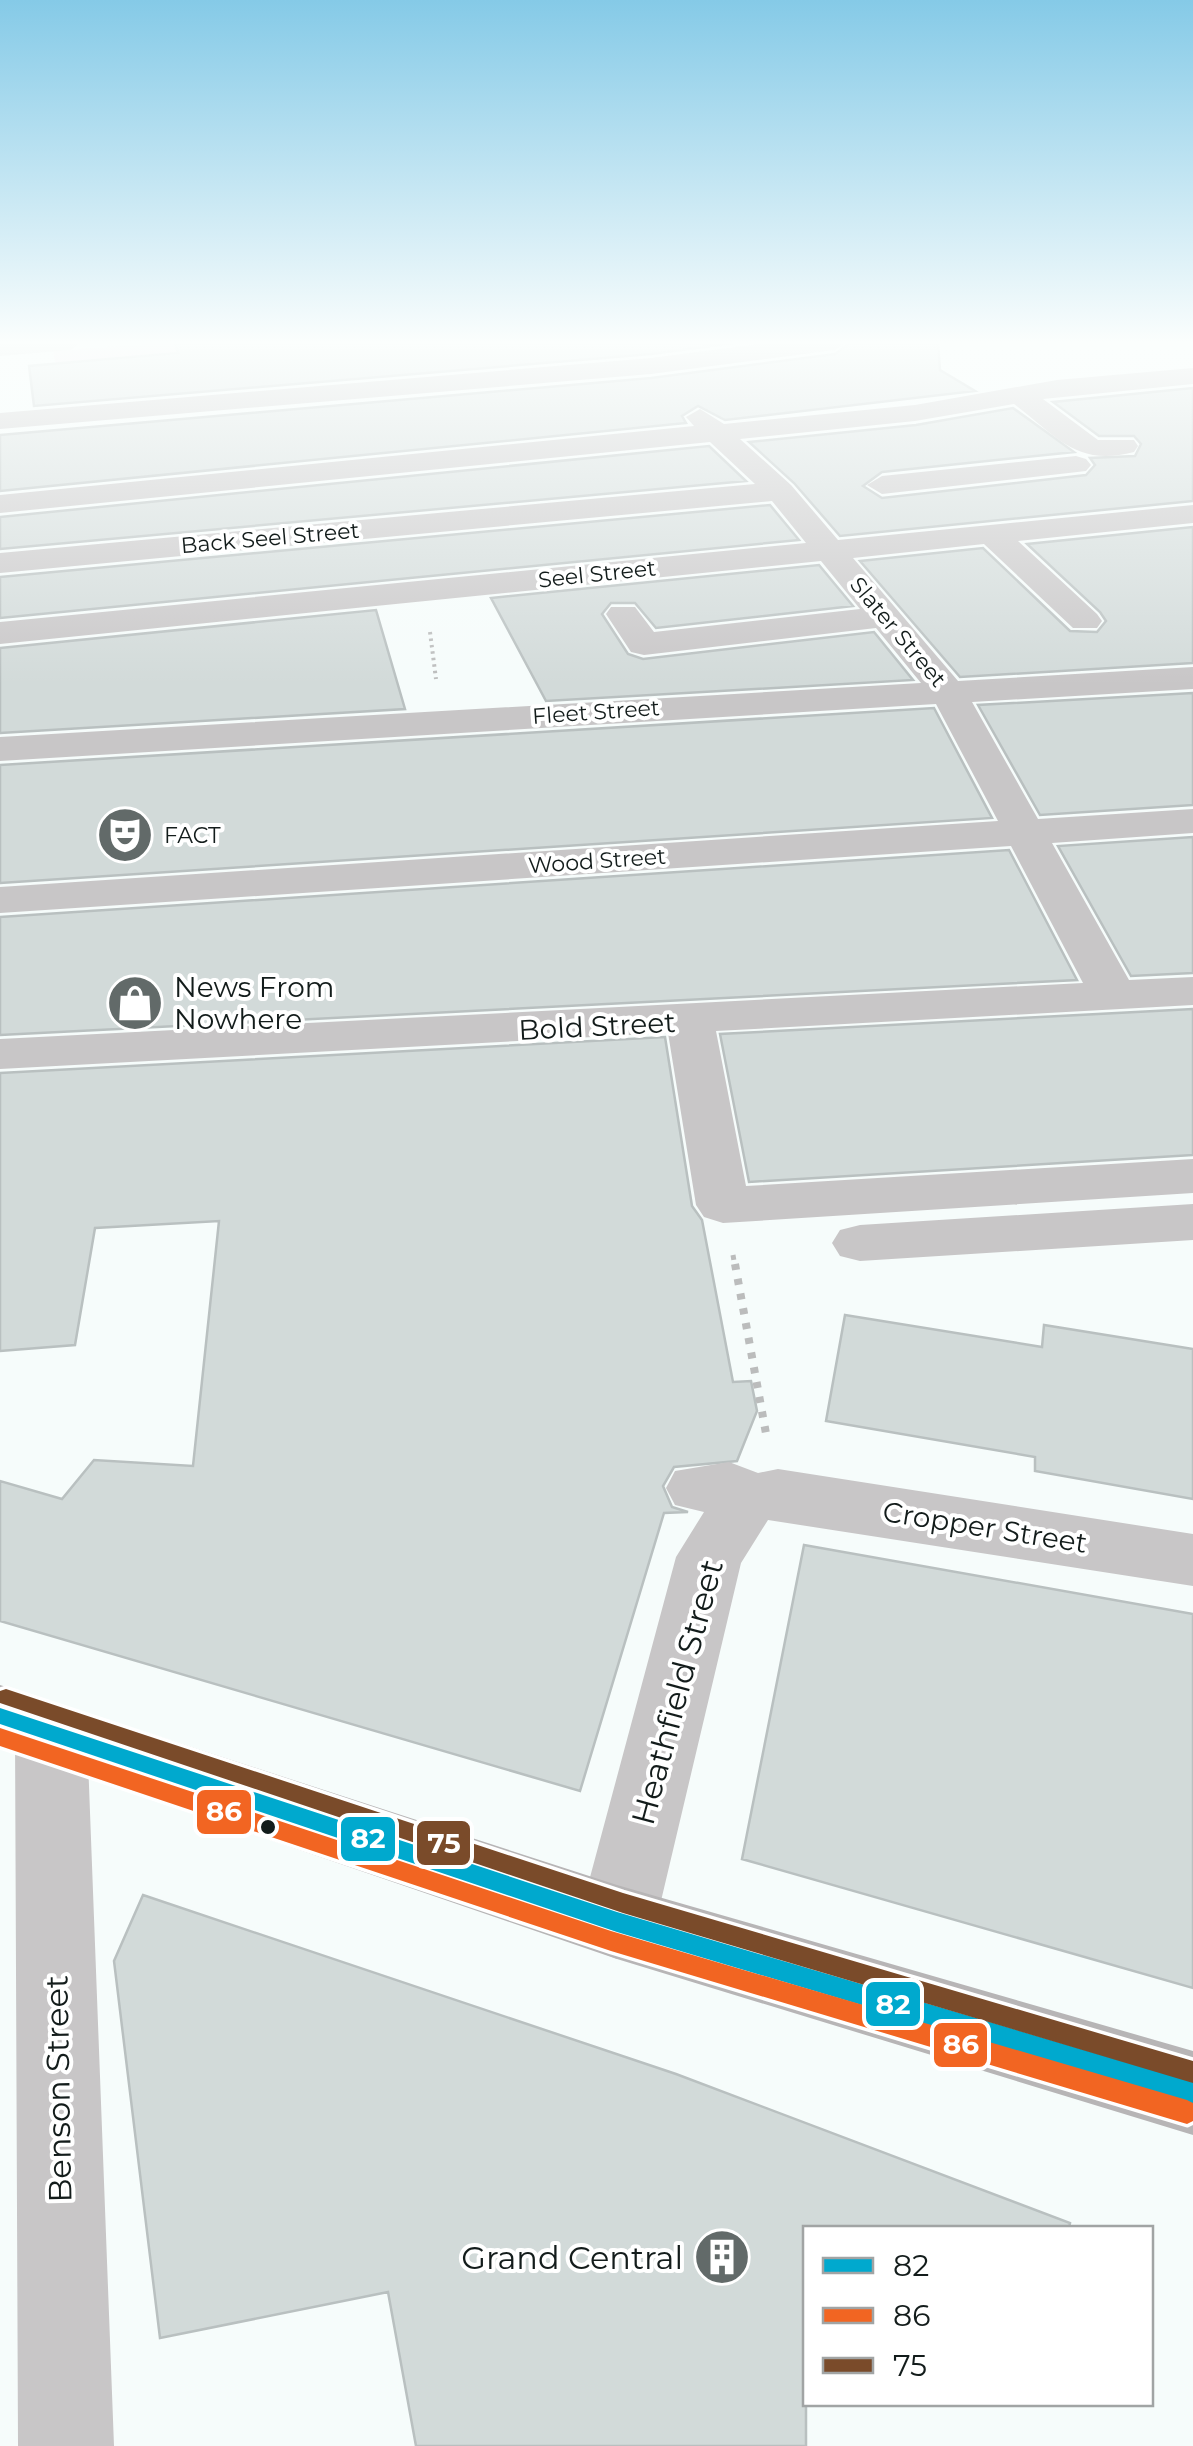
<svg xmlns="http://www.w3.org/2000/svg" width="1193" height="2446" font-family="Montserrat,sans-serif">
<rect width="100%" height="100%" fill="#f6fcfb"/>
<path fill="#f5dce9" d="M175 342 179 354 85 361 59 382 53 351Z"/>
<path fill="#d2dad9" stroke="#b9c0c0" stroke-width="2.5" d="M175 342H741L651 354 34 406 29 366 178 353Z
M851 342H938L940 370 975 391 725 420 698 406 682 416 686 423 0 491V435L651 378 835 354Z
M1193 388V501L840 536 794 483 749 442 916 425 1013 408 1074 452 882 472 863 486 882 498 1086 475 1095 465 1090 458 1135 456 1141 444 1134 436H1099L1053 402Z
M709 446 746 481 0 549V517Z
M770 505 799 540 0 618V577Z
M1193 527V663L960 677 860 561 983 548 1070 631 1097 632 1106 621 1100 612 1027 544Z
M819 565 853 606 656 628 635 603H611L602 614 628 654 643 659 874 632 913 680 546 701 491 598Z
M376 610 405 709 0 733V648Z
M1193 693V805L1040 815 978 705Z
M934 708 992 818 0 883V765Z
M1193 837V973L1131 976 1058 846Z
M1009 850 1077 980 0 1035V917Z
M1193 1009V1155L749 1182 720 1034Z
M665 1037 692 1206 702 1220 733 1382 751 1381 757 1411 737 1461 674 1467 663 1486 672 1507 688 1512 664 1513 580 1791 0 1621V1481L62 1499 94 1460 193 1466 219 1221 95 1228 75 1345 0 1351V1073Z
M845 1315 1042 1347 1044 1325 1193 1349V1499L1035 1471V1457L826 1421Z
M804 1545 1193 1614V1988L742 1859Z
M143 1895 676 2074 1070 2223 1069 2228H806V2446H416L388 2292 160 2338 114 1961Z"/>
<g fill="none" stroke-linecap="round" stroke-linejoin="round">
<path stroke="#bbbcbc" stroke-width="4" stroke-dasharray="2.5 4" stroke-linecap="butt" d="M430 632 436 679"/>
<path stroke="#bbbcbc" stroke-width="5" stroke-dasharray="5 6" stroke-linecap="butt" d="M733 1255 735 1267"/>
<path stroke="#bbbcbc" stroke-width="8" stroke-dasharray="6 9" stroke-linecap="butt" d="M735 1264 767 1439"/>
<path fill="#c8c6c7" fill-rule="evenodd" d="M0 342H82L70 350 0 356Z
M773 342H847L835 350 651 374 0 429V413L651 358Z
M1193 368V384L1043 399 1098 440H1134L1138 446 1134 452C1076 467 1058 437 1014 404L915 421 740 439 791 485 838 540 1193 505V523L1018 541 1097 614 1102 621 1097 628H1073L984 544 853 558 958 681 1193 667V689L972 702 1038 819 1193 809V833L1052 843 1129 980 1193 977V1005L716 1031 746 1186 1193 1159V1193L723 1223 704 1217 696 1205 668 1033 0 1069V1039L1083 983 1011 846 0 913V887L998 821 936 704 0 761V737L921 683 876 628 644 655 631 652 606 614 611 607H635L654 632 860 609 821 561 0 644V622L806 543 772 501 0 573V553L755 484 710 442 0 513V495L694 426 686 417 700 409 724 424 915 405 1057 380Z
M1076 456 1086 459 1091 465 1086 471 882 494 867 485 882 476Z
M1193 1204V1240L860 1261 840 1256 832 1243 840 1230 860 1225Z
M729 1462 758 1473 778 1469 1193 1534V1586L768 1520 741 1563 656 1922 645 1948 617 1959 589 1948 578 1922 676 1557 704 1512 675 1505 666 1488 675 1471Z
M51 1702 77 1711 87 1733 114 2446H18L15 1733 25 1711Z"/>
<path fill="#b7b5b6" fill-rule="evenodd" d="M0 1685 617 1885 1193 2051V2135L617 1959 0 1747Z"/>
<g stroke="#fff" stroke-width="7">
<path id="bus-1" d="M0 1708 617 1912 1193 2082V2104L617 1932 0 1724Z"/>
</g>
<g stroke="#fff" stroke-width="7">
<path id="bus-2" d="M0 1728 611 1931 1187 2100 1193 2103V2121L1187 2124 611 1951 0 1746Z"/>
</g>
<g stroke="#fff" stroke-width="7">
<path id="bus-3" d="M6 1689 623 1893 1193 2061V2083L623 1913 0 1703V1691Z"/>
</g>
<use href="#bus-1" fill="#00a9ce" fill-rule="evenodd"/>
<use href="#bus-2" fill="#f26522" fill-rule="evenodd"/>
<use href="#bus-3" fill="#7a4b2a" fill-rule="evenodd"/>
</g>
<linearGradient id="sky" x2="0" y2="1"><stop stop-color="#85cae7"/><stop offset="0.5" stop-color="#fbfefd"/><stop offset="1" stop-color="#fbfefd" stop-opacity="0"/></linearGradient>
<rect width="1193" height="685" fill="url(#sky)"/>
<defs>
<g id="theatre-disc" transform="scale(2.875)"><circle r="9.5" fill="#626a69" stroke="#fff"/><path d="M-5-5.5Q0-4 5-5.5V0Q5 5 0 6Q-5 5-5 0ZM-3.3-2.5H-1v1.5H-3.3ZM1-2.5H3.3v1.5H1ZM-2.8 1Q0 5.5 2.8 1Z" fill="#fff"/></g>
<g id="shop-disc" transform="scale(2.875)"><circle r="9.5" fill="#626a69" stroke="#fff"/><path d="M-5-2.5h2.3a2.7 3.5 0 0 1 5.4 0H5L5.5 6h-11ZM-1.5-2.5h3a1.5 2.3 0 0 0-3 0Z" fill="#fff"/></g>
<g id="building-disc" transform="scale(2.875)"><circle r="9.5" fill="#626a69" stroke="#fff"/><path d="M-4-6H4V6H1V3H-1V6H-4ZM-2.5-4.3h1.7v1.8h-1.7ZM.8-4.3h1.7v1.8H.8ZM-2.5-1h1.7V.8h-1.7ZM.8-1h1.7V.8H.8Z" fill="#fff"/></g>
</defs>
<g fill-rule="evenodd">
<use href="#theatre-disc" x="125" y="835"/>
<use href="#shop-disc" x="135" y="1003"/>
<use href="#building-disc" x="722" y="2257"/>
</g>
<circle fill="#131c1b" stroke="#fff" stroke-width="4" cx="268" cy="1827" r="9"/>
<g text-anchor="middle" dominant-baseline="central" stroke-width="8" stroke-linejoin="round" paint-order="stroke">
<g font-size="22" fill="#131c1b" stroke="#fff">
<text transform="translate(270 538) rotate(-5)">Back Seel Street</text>
<text transform="translate(597 574) rotate(-6)">Seel Street</text>
<text transform="translate(898 632) rotate(50)">Slater Street</text>
<text transform="translate(596 712) rotate(-4)">Fleet Street</text>
<text transform="translate(597 861) rotate(-4)">Wood Street</text>
</g>
<g font-size="22" fill="#131c1b" stroke="#fff" text-anchor="start">
<text x="164" y="835">FACT</text>
</g>
<g font-size="28" fill="#131c1b" stroke="#fff" text-anchor="start">
<text x="174" y="987">News From<tspan x="174" dy="32">Nowhere</tspan></text>
</g>
<g font-size="28" fill="#131c1b" stroke="#fff">
<text transform="translate(597 1026) rotate(-3)">Bold Street</text>
<text transform="translate(985 1527) rotate(9)">Cropper Street</text>
</g>
<g font-size="32" fill="#131c1b" stroke="#fff">
<text transform="translate(677 1692) rotate(-75)">Heathfield Street</text>
<text transform="translate(58 2089) rotate(-91)">Benson Street</text>
</g>
<g font-size="32" fill="#131c1b" stroke="#fff" text-anchor="end">
<text x="683" y="2257">Grand Central</text>
</g>
</g>
<g stroke="#fff" stroke-width="4">
<rect x="195" y="1788" width="58" height="48" rx="10" fill="#f26522"/>
<rect x="339" y="1815" width="58" height="48" rx="10" fill="#00a9ce"/>
<rect x="415" y="1819" width="57" height="48" rx="10" fill="#7a4b2a"/>
<rect x="864" y="1980" width="58" height="48" rx="10" fill="#00a9ce"/>
<rect x="932" y="2021" width="57" height="48" rx="10" fill="#f26522"/>
</g>
<g font-size="28" text-anchor="middle" font-weight="bold" fill="#fff">
<text x="224" y="1821">86</text>
<text x="368" y="1848">82</text>
<text x="444" y="1853">75</text>
<text x="893" y="2014">82</text>
<text x="961" y="2054">86</text>
</g>
<rect x="803" y="2226" width="350" height="180" fill="#ffffff" stroke="#a1a4a4" stroke-width="2.5"/>
<rect x="823" y="2258" width="50" height="15" fill="#00a9ce" stroke="#a1a4a4" stroke-width="2.5"/>
<text x="893" y="2276" font-size="30" fill="#131c1b">82</text>
<rect x="823" y="2308" width="50" height="15" fill="#f26522" stroke="#a1a4a4" stroke-width="2.5"/>
<text x="893" y="2326" font-size="30" fill="#131c1b">86</text>
<rect x="823" y="2358" width="50" height="15" fill="#7a4b2a" stroke="#a1a4a4" stroke-width="2.5"/>
<text x="893" y="2376" font-size="30" fill="#131c1b">75</text>
</svg>
